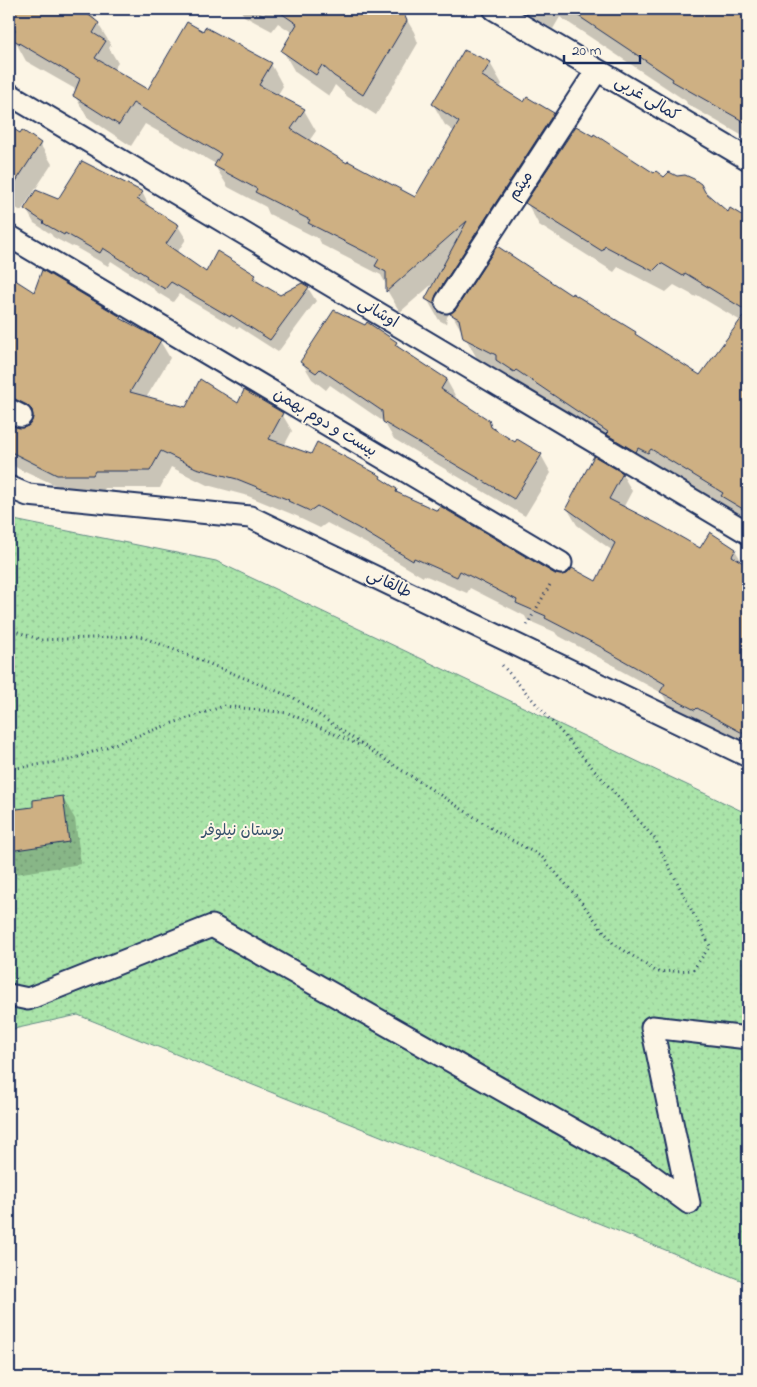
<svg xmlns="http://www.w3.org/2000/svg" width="757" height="1387" font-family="'Indie Flower','Playpen Sans Arabic',sans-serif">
<defs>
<pattern id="green-dots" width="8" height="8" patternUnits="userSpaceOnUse" patternTransform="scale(1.25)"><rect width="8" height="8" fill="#aae4a9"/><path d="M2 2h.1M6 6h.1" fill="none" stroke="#92c494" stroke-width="1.8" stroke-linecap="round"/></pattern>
</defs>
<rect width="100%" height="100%" fill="#fcf5e5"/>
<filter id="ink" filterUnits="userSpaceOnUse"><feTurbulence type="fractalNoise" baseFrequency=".02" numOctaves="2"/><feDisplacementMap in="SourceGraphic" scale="10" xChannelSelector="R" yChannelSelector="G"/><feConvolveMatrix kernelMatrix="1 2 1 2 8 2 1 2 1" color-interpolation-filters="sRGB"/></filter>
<g filter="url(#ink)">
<path fill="url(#green-dots)" stroke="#628a84" d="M9 519 216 561 748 814V1283L78 1015 9 1030Z"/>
<path fill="#0003" d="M18 9H89L111 45 109 48 118 63 113 70 148 91 271 64 283 86 277 96 304 110 316 131 309 141 348 164 415 199 455 132 445 125 433 104 490 63 502 84 500 88 525 103 553 114 565 136 447 317 446 324 439 320 427 299 437 280 400 312 388 292 387 286 381 275 322 245 319 239 269 214 266 207 228 187 215 166 216 164 145 124 131 146 87 117 75 96 77 90 26 61 14 39 15 34 9 24Z
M240 9H253L264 15 265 13 258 9H399L401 10 414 32 418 43 376 115 348 97 335 85 329 96 295 72 283 51 293 33 278 23 272 31 244 16Z
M518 9H748V139L687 104 686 101 560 17 553 29Z
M9 127 20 135 40 144 52 164 21 211 9 204Z
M655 175 704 192 729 214 731 210 748 220V526L732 512 664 470 661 474 511 383 506 375 478 360 452 314 572 297 635 333 637 336 700 377 741 321 697 295 696 297 674 285 666 292 618 267 614 272 539 225 527 203Z
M142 192 149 206 148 208 178 226 186 239 177 253 206 274 255 276 260 284 280 297 308 288 316 301 278 352 239 327 238 329 179 294 173 302 155 291 153 288 111 261 108 266 73 246 72 247 53 237 51 234 34 223 26 209 58 201Z
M9 278 34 294 120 318 160 341 170 358 146 398 186 409 239 405 282 414 292 431 284 446 380 477 383 482 396 490 399 495 554 575 597 582 613 551 577 525 567 508 595 458 622 474 632 491 623 508 700 550H735L744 565 748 568V754L736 740 707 724 705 726 671 709 662 693 616 668 615 666 557 635 555 632 527 620 525 616 470 588 467 593 424 575 423 577 369 545 327 523 320 528 299 518V517L248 496 207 485 171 467 160 488H105L103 492 68 491 25 471 24 472 9 463V425L15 429 28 428 34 420 25 415 9 420Z
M367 324 397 343 400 350 446 379 456 397 454 399 488 420 494 431 516 444 541 455 551 473 525 516 394 439 384 422 330 385 326 390 312 379 302 362 365 327Z
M62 797 75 819 81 864 9 875V811L35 808Z"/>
<path fill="#ceb083" stroke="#1b2f5e" d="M17 9H81L99 23 93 33 106 41 95 58 148 89 187 22 203 31 205 27 272 63 259 85 305 109 291 129 347 163 348 161 415 197 459 122 432 104 464 50 491 62 482 76 524 102 527 97 554 113 436 295 434 304 425 299 467 221 386 292V272L375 266 379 259 308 223 310 220 255 192 257 189 214 166 221 154 133 103 119 125 73 96 80 79 12 39 15 30 9 25V23Z
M275 9H402L407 21 363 95 334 76 322 65 316 75 281 51 297 24Z
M568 9H748V124L672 81 673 79Z
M9 126 20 133 22 130 41 143 9 192Z
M576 126 593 136 594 134 654 173 656 171 664 177 669 172 677 176 685 175 694 179 701 184 705 192 728 212 730 208 748 219V512L721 496 723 493 651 449 648 453 638 448 636 452 606 434 608 432 516 370 514 372 496 360V355L463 338 459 319 450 314 456 309 497 246 571 295 572 293 636 332 635 334 700 375 747 311 685 273 683 276 661 263 653 271 605 246 602 251 525 203Z
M82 161 143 192 137 199 179 225 166 244 206 272 217 251 256 275 253 279 280 295 302 283 309 287 270 340 231 315 230 317 171 282 165 289 146 278 147 276 103 248 100 253 65 233 64 235 43 223 44 222 24 209 36 190 58 199Z
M42 270 121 317 120 318 161 340 130 392 186 407 200 379 238 403 244 390 283 413 269 439 311 454 317 442 381 476 380 478 397 489 396 492 438 511 440 506 555 574 561 575 567 574 572 568 596 581 615 543 566 508 594 456 623 473 609 499 658 524 700 548 710 532 736 549 732 556 748 566V736L697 708 695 710 660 692 665 684 605 650V649L545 618 546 616 516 603 517 600 460 571 457 577 414 558 413 561 358 528 317 506 310 511 288 501 289 500 237 479 196 468 161 451 150 471H95L93 475H57L9 451V424L16 427 22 428 28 426 32 421 33 416 32 410 27 405 15 399 9 398V276L34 292Z
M334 310 365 325 367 322 397 342 395 345 447 379 441 389 489 420 491 427 515 442 517 439 542 454 514 499 383 422 382 411 320 369 316 373 300 362Z
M63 796 69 842 9 851V810L33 807V800Z"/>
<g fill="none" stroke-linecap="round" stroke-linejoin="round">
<g stroke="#1b2f5e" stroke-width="25">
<path id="minor" d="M494 9 748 159
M9 94 748 533
M9 236 561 563
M446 302 597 70
M9 410 21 416
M9 487 28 495 250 517 748 756
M9 995 28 999 212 926 644 1170 689 1203 652 1027 748 1038"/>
</g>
<path stroke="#1b2f5e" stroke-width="3" stroke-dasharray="1 4" stroke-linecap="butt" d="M527 625 551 583
M9 627 15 631 41 640 140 636 294 698 369 749 499 833 542 857 578 898 613 943 657 972 693 970 710 946 655 839 502 665
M9 769 70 760 173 723 224 706 288 713 359 745"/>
<use href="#minor" stroke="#fcf5e5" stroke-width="21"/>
</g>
</g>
<g text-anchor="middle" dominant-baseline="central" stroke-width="4" stroke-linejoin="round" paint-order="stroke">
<g font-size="16" fill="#1b2f5e" stroke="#fcf5e5">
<text transform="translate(647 99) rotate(31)">کمالی غربی</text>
<text transform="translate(521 186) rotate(-57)">میثم</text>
<text transform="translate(378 313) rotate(31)">اوشانی</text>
<text transform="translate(325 423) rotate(31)">بیست و دوم بهمن</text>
<text transform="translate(389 584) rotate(26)">طالقانی</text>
</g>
<g font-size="16" fill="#38536d" stroke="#fcf5e5">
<text x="243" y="831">بوستان نیلوفر</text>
</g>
</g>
<rect width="757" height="1387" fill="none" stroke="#fcf5e5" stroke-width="30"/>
<rect x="15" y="15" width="727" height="1357" fill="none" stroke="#1b2f5e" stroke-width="2" filter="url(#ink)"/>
<path d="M564 55v8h76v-8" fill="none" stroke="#1b2f5e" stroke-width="2.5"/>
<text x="572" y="55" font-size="15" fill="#1b2f5e" stroke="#fcf5e5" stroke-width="4" paint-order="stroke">20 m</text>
</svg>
